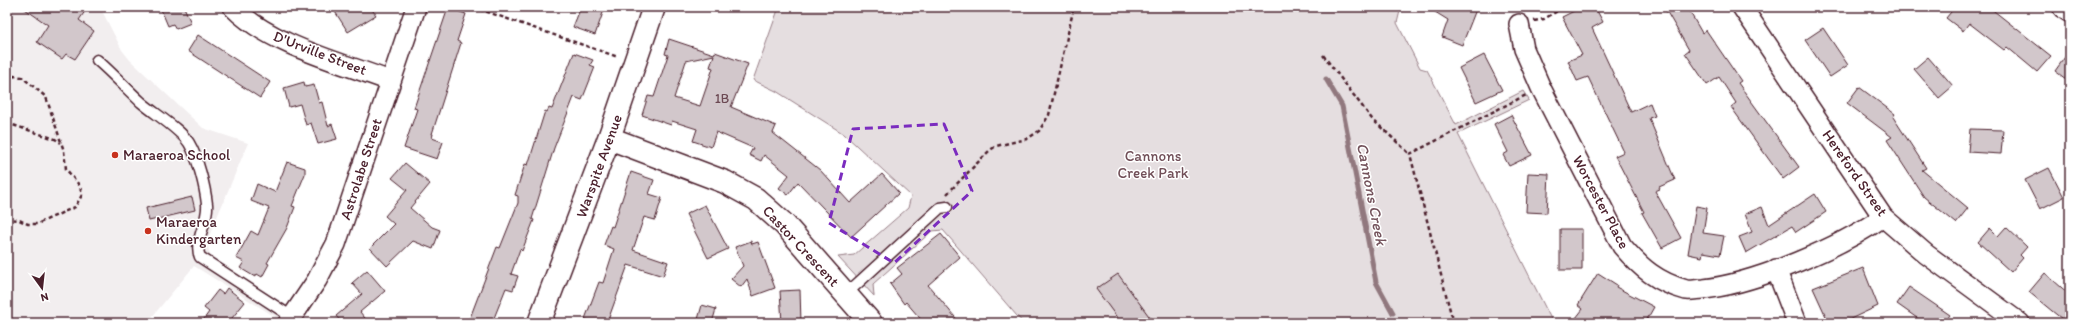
<svg xmlns="http://www.w3.org/2000/svg" width="2077" height="330" font-family="Itim,sans-serif">
<rect width="100%" height="100%" fill="#fff"/>
<filter id="ink" filterUnits="userSpaceOnUse"><feTurbulence type="fractalNoise" baseFrequency=".025" numOctaves="2"/><feDisplacementMap in="SourceGraphic" scale="8" xChannelSelector="R" yChannelSelector="G"/><feConvolveMatrix kernelMatrix="1 2 1 2 8 2 1 2 1" color-interpolation-filters="sRGB"/></filter>
<g filter="url(#ink)">
<path fill="#f2eeef" d="M7 7H100L122 50 130 60 178 105 203 128 248 143 207 241 210 256 296 311 285 323 194 266 147 323H7Z"/>
<path fill="#e5dee0" stroke="#987e86" d="M779 7H1401L1397 23 1420 68 1427 70 1456 125 1523 91 1529 100 1458 134 1553 323H1023L943 230 932 231 873 284 874 296 838 257 854 255 908 208 911 196 844 134 776 91 753 80Z"/>
<g fill="none" stroke-linecap="round" stroke-linejoin="round">
<path stroke="#91787e" stroke-width="5" d="M1326 79 1342 106 1376 282 1393 313"/>
</g>
<path fill="#d2c7cb" stroke="#4a1f2b" fill-rule="evenodd" d="M22 7H88L79 20 94 31 75 59 66 54 62 59 37 42 48 25Z
M160 7H184L191 23 176 29 173 24 168 26Z
M332 7H370L376 15 348 32Z
M581 7H605L595 35 573 27Z
M1427 7H1477L1462 45 1442 37 1448 20Z
M1582 7H1595L1603 22 1592 28 1631 112 1650 103 1655 116 1649 118 1675 180 1659 187 1660 189 1655 191 1681 238 1662 248 1642 213 1644 212 1615 156 1624 152 1588 77 1577 81 1568 61 1582 55 1562 17Z
M1664 7H1687L1702 33 1706 30 1741 81 1738 83 1799 167 1783 179 1731 107 1736 103 1719 77 1707 85 1692 63 1685 53 1689 50Z
M1955 7H1989L2051 56 2037 72 2007 47 2004 50 1969 23 1963 31 1946 18Z
M448 8 466 14 457 41 461 43 432 134H433L432 138 443 142 437 159 404 148 417 109 414 108Z
M1823 28 1848 65 1830 77 1805 40Z
M198 35 270 82 260 98 188 51Z
M669 39 714 54 715 52 748 64 731 107 776 126 773 133 820 170 850 203 882 174 899 193 851 237 798 182 788 195 779 188 789 175 764 155 761 161 749 155 753 148 716 132 711 147 693 141 697 129 672 121 671 125 642 115 648 96 654 97 668 55 665 54ZM714 55 710 67 713 68 700 106 674 98 686 61Z
M2070 50V82L2055 71Z
M574 53 593 60 590 65 595 67 582 100 574 97 554 148 532 219 534 220 522 251 520 249 511 274 518 276 513 290 506 288 492 323H468L497 247 500 248 518 203V196L515 195 525 164 528 165 545 111 547 112 549 108 552 109Z
M1484 55 1502 90 1476 102 1459 68Z
M1928 57 1953 86 1939 98 1914 69Z
M304 82 305 87 314 85 319 103 322 102 328 126 332 124 337 139 318 144 311 123 306 125 300 104 289 107 284 88Z
M1859 87 1895 114 1893 117 1926 168 1922 170 1968 208 1956 223 1924 197 1887 140 1892 137 1847 103Z
M1511 115 1532 155 1509 166 1503 155 1508 152 1494 124Z
M1970 129 2003 130 2001 154 1968 152Z
M287 162 305 168V174L292 206 295 207 287 228 267 263 269 264 262 277 257 274 255 277 240 268 244 262 236 258 251 231 258 235 269 208 251 201 257 184 275 192Z
M405 163 430 184 410 208 432 227 440 230 433 249 413 241 387 266 370 248 394 224 385 216 407 190 392 178Z
M2049 168 2064 197 2040 209 2025 180Z
M631 172 654 180 649 194 662 198 655 220 644 217 633 250 668 262 663 276 628 265 607 323H596L585 319 599 282 603 283 614 249 604 245 611 226 613 227Z
M1528 173 1549 174 1547 213 1526 212Z
M1815 194 1826 212 1796 232 1792 226 1746 253 1739 237 1752 232 1745 214 1762 207 1769 225Z
M192 197 195 210 149 221 146 208Z
M705 205 728 249 708 258 686 214Z
M1696 206 1707 208 1703 233 1724 236 1720 255 1703 252 1702 257 1688 254Z
M2006 227 2027 247 2020 255 2023 258 2011 272 1978 242 1990 228 1998 236Z
M1560 229H1582V270H1560Z
M941 234 960 257 928 285 960 323H924L906 302 904 304 890 284 902 274 897 268Z
M751 241 752 244 758 242 775 288 753 296 747 279 741 287 731 279 743 266 735 247Z
M1863 268 1878 306 1842 323H1829L1813 288Z
M367 270 385 291 360 312 369 323H342L336 316 362 294 352 283Z
M1598 273 1617 285 1616 287 1654 307 1645 323H1572L1583 309 1578 305Z
M2045 273 2070 295V323H2067L2052 311 2029 292Z
M1118 274 1154 323H1121L1096 289Z
M1909 287 1950 315 1944 323H1924L1897 304Z
M227 288 245 302 228 323H201L209 312 204 308 218 290 223 294Z
M800 290 801 323H782L780 291Z
M702 305 716 309 712 323H697Z"/>
<g fill="none" stroke-linecap="round" stroke-linejoin="round">
<g stroke="#4a1f2b" stroke-width="13">
<path id="lane" d="M97 60C112 73 126 88 141 102 155 114 180 129 189 143 198 158 205 187 207 204 209 222 193 241 200 257L292 317
M846 294 940 208 947 207"/>
</g>
<g stroke="#4a1f2b" stroke-width="22">
<path id="street" d="M233 7C270 45 340 62 390 81
M1742 7 1883 217 1926 254 2020 323
M1519 24 1524 49 1541 88 1622 246C1641 268 1657 282 1686 290 1691 291 1698 289 1704 289 1756 283 1841 247 1883 217
M1776 269 1797 323
M288 323 317 280 336 244 416 7"/>
</g>
<g stroke="#4a1f2b" stroke-width="25">
<path id="secondary" d="M2064 7 2070 11
M609 138 725 182 756 199 785 225 871 323
M539 323 609 138 654 7"/>
</g>
<path stroke="#4a1f2b" stroke-width="2.5" stroke-dasharray="4 3" stroke-linecap="butt" d="M473 7 618 57
M1534 21 1544 19 1564 7
M1323 55 1372 119 1410 154
M7 81 14 76 22 77 46 97 64 151 66 169 80 186 82 195 75 207 37 224H28L19 220 7 219
M7 100V101
M7 123 55 139 61 143
M947 194 989 151 996 146 1027 139 1039 131 1049 115 1074 7
M1456 323 1451 314 1410 154 1526 95"/>
<use href="#lane" stroke="#fff" stroke-width="10"/>
<use href="#street" stroke="#fff" stroke-width="19"/>
<use href="#secondary" stroke="#fff" stroke-width="22"/>
</g>
</g>
<path fill="none" stroke="#7b2cbf" stroke-width="3" stroke-dasharray="8 5" stroke-linejoin="round" d="M944 124 972 191 894 263 829 223 853 129Z"/>
<g fill="#c8321e" stroke="#fff" stroke-width="1.5">
<circle cx="115" cy="155" r="4"/>
<circle cx="148" cy="231" r="4"/>
</g>
<g text-anchor="middle" dominant-baseline="central" stroke-width="3" stroke-linejoin="round" paint-order="stroke">
<g font-size="13" fill="#6c4953">
<text x="722" y="98">1B</text>
</g>
<g font-size="15" fill="#4a1f2b" stroke="#fff">
<text transform="translate(320 53) rotate(21)">D'Urville Street</text>
<text transform="translate(599 166) rotate(-70)">Warspite Avenue</text>
<text transform="translate(361 169) rotate(-72)">Astrolabe Street</text>
<text transform="translate(1855 173) rotate(55)">Hereford Street</text>
<text transform="translate(1601 202) rotate(62)">Worcester Place</text>
<text transform="translate(801 246) rotate(47)">Castor Crescent</text>
</g>
<g font-size="15" fill="#4a1f2b" stroke="#fff" text-anchor="start">
<text x="123" y="155">Maraeroa School</text>
<text x="156" y="222">Maraeroa<tspan x="156" dy="17">Kindergarten</tspan></text>
</g>
<g font-size="15" fill="#714f58" stroke="#fff">
<text x="1153" y="156">Cannons<tspan x="1153" dy="17">Creek Park</tspan></text>
</g>
<g font-size="16" font-style="italic" fill="#74535c" stroke="#fff">
<text transform="translate(1372 194) rotate(79)">Cannons Creek</text>
</g>
</g>
<rect width="2077" height="330" fill="none" stroke="#fff" stroke-width="24"/>
<rect x="12" y="12" width="2053" height="306" fill="none" stroke="#4a1f2b" stroke-width="1.5" filter="url(#ink)"/>
<g transform="translate(42 288) rotate(165)" stroke="#ffffff" stroke-width="3" paint-order="stroke">
<path d="M0-3L7 15L0 10L-7 15Z" fill="#4a1f2b"/>
<text y="-6" font-size="11" font-weight="bold" text-anchor="middle" fill="#4a1f2b">N</text>
</g>
</svg>
